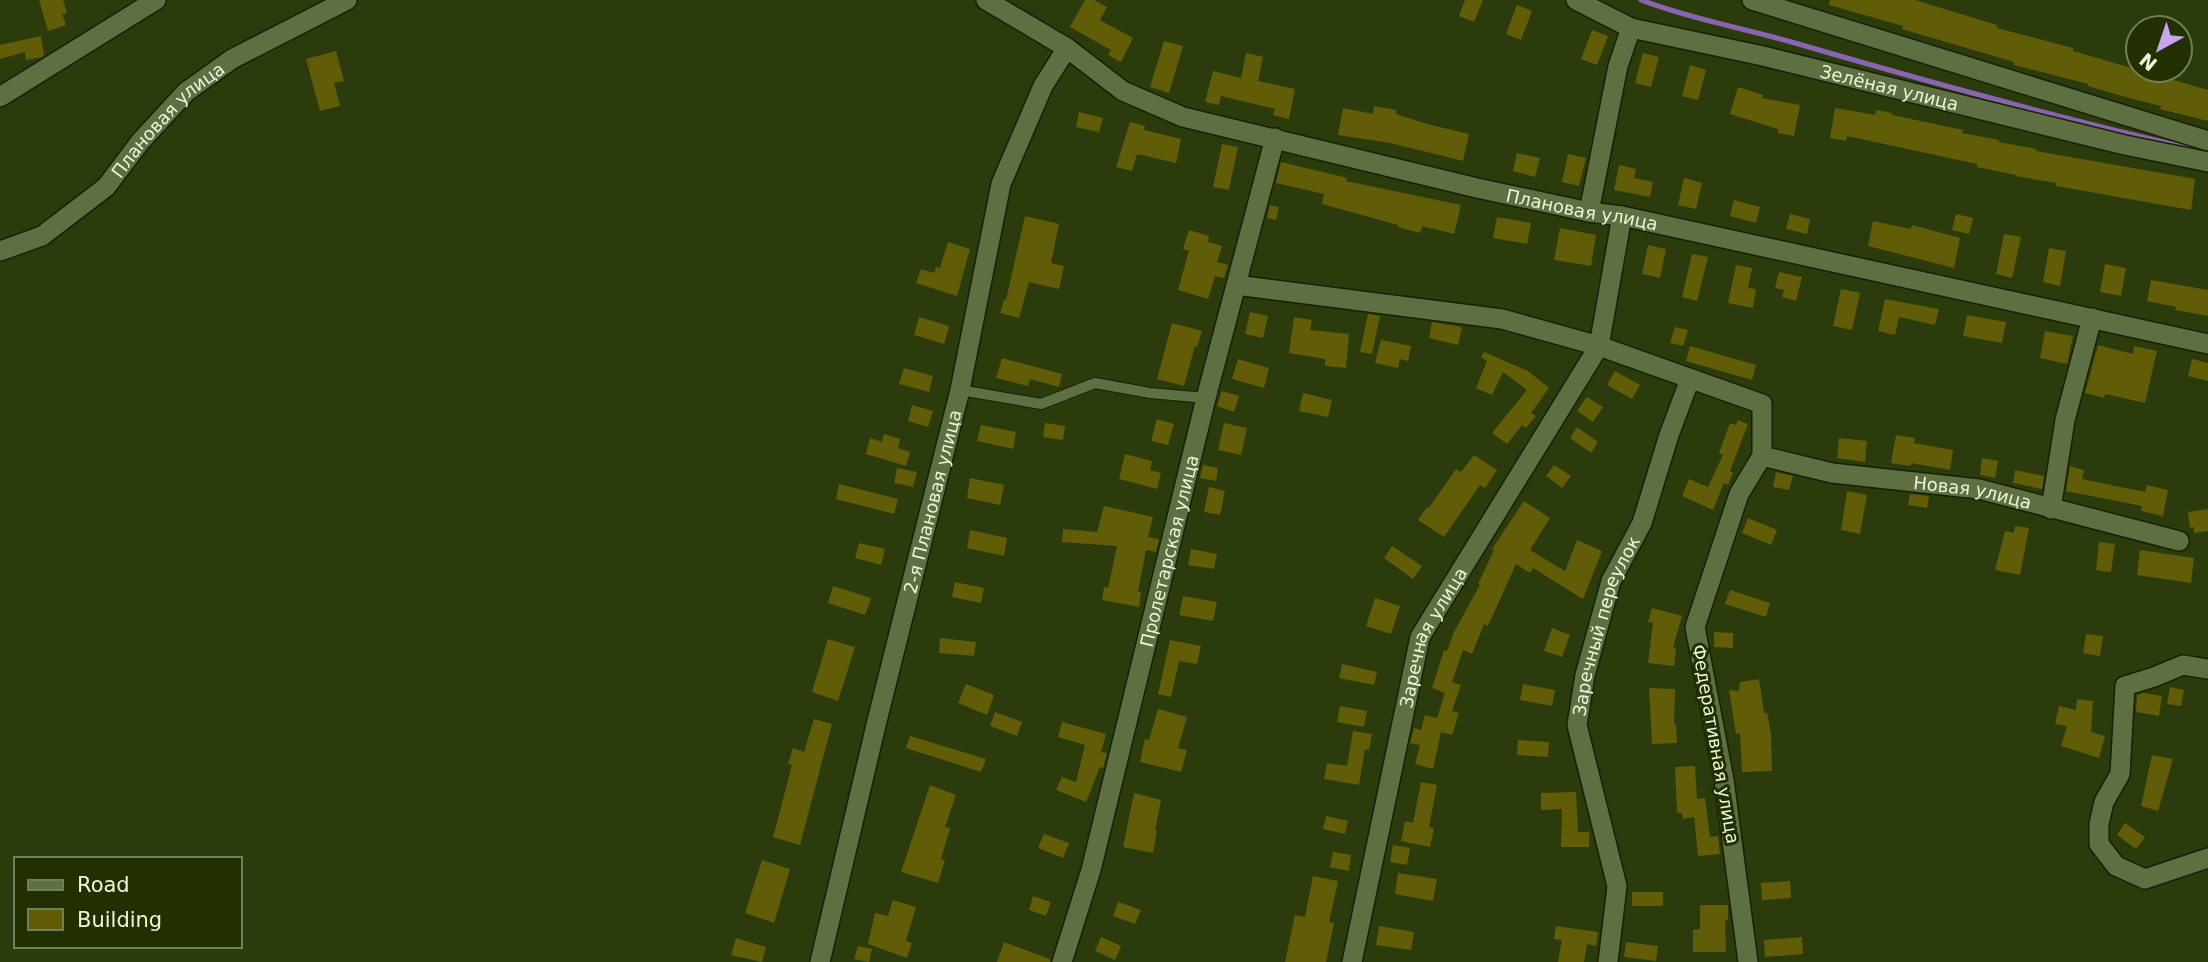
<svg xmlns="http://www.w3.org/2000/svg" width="2208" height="962" font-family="'DejaVu Sans',sans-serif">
<rect width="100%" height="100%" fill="#2c3b0c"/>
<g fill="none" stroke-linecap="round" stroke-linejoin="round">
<path stroke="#8964b0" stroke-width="5" d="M1641 0C1691 19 1743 28 1795 43 1932 83 2069 121 2208 152"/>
</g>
<path fill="#615c07" d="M39 0H63L67 13 62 14 66 25 48 31Z
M1085 0H1094L1107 7 1100 20 1133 38 1121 62 1108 55 1111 50 1070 27Z
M1465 0H1483L1474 22 1459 16Z
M1830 0H1915L1997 25V28L2073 48V51L2208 90V121L2160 109 2161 106 2125 97 2088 86V84L2014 65V62L1902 29 1903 26 1829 5Z
M1517 5 1532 11 1521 40 1506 34Z
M1592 30 1608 36 1597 65 1581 59Z
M41 36 44 55 42 57 26 60 25 52 0 59V45Z
M1164 41 1183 46 1169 93 1150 87Z
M336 51 344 81 334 83 340 106 320 111 306 59Z
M1246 53 1263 57 1258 81 1295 89 1289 119 1273 115 1275 109 1221 96 1219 105 1205 102 1213 71 1241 78Z
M1643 53 1659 57 1651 87 1635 83Z
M1690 65 1706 70 1698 100 1682 96Z
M1738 87 1763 95 1762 98 1800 105 1794 136 1778 133V129L1730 114Z
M1374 106 1396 110V114L1427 124 1469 134 1463 161 1390 143 1338 135 1343 108 1373 114Z
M1835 108 1875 115 1876 110 1892 113V115L1963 130 1962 133 1999 140 1998 142 2037 149 2036 151 2195 179 2191 210 2056 186V183L2015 176 2016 175 1977 167V164L1847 136 1846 141 1830 138Z
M1079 112 1103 118 1099 132 1076 127Z
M1130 122 1145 126 1144 130 1181 139 1176 163 1137 154 1132 171 1116 167Z
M1222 144 1238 147 1229 190 1213 187Z
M1517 153 1540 158 1535 177 1513 171Z
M1568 154 1586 158 1579 186 1562 182Z
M1281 162 1347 178 1346 181 1461 205 1454 234 1422 226 1420 233 1398 227V225L1322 204 1324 194 1276 183Z
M1619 165 1636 169 1634 178 1653 182 1650 197 1614 190Z
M1684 178 1702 183 1696 209 1678 205Z
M1734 200 1760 207 1756 223 1730 216Z
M1270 205 1279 207 1276 220 1267 218Z
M1790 214 1810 219 1807 234 1786 229Z
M1956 214 1973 218 1969 234 1952 230Z
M1025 216 1059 224 1051 263 1064 266 1059 289 1029 282 1019 318 1000 313 1004 300H1006Z
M1497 217 1531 223 1527 244 1493 238Z
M1873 221 1911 229 1912 225 1960 238 1954 268 1868 246Z
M1560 228 1596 235 1591 266 1554 260Z
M1189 230 1209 236 1208 242 1222 246 1217 262 1228 265 1224 278 1215 276 1208 299 1178 290 1189 251 1183 249Z
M2004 234 2021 237 2012 278 1996 274Z
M948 242 970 249 957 296 916 283 921 269 934 273 936 267 940 268Z
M1648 245 1666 249 1660 278 1642 274Z
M2049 248 2066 251 2060 286 2043 282Z
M1692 254 1708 257 1697 301 1682 297Z
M2105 264 2126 268 2121 296 2100 292Z
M1736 265 1752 268 1748 288 1756 289 1753 308 1728 303Z
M1779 272 1802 277 1796 301 1782 297 1784 290 1775 288Z
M2151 280 2208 290V316L2175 310 2176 307 2147 301Z
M1841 289 1860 293 1852 330 1833 326Z
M1885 299 1939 309 1935 325 1899 317 1895 335 1878 331Z
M1250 312 1268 316 1263 338 1245 334Z
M1368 314 1380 316 1372 354 1360 352Z
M1967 315 2006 322 2002 343 1963 336Z
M919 317 949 326 944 344 914 335Z
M1294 317 1312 320 1310 330 1349 334 1346 368 1325 366V359L1289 353Z
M1432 322 1462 327 1458 345 1429 338Z
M1172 323 1202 331 1197 347 1195 346 1184 386 1157 379Z
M1675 327 1688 330 1683 346 1670 343Z
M2045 331 2073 336 2067 364 2040 358Z
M1381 340 1411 346 1408 361 1400 359 1398 368 1375 363Z
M2098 345 2133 354 2134 346 2157 351 2145 403 2105 394 2104 398 2085 393Z
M1690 346 1756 365 1752 380 1686 361Z
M1484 352 1528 371 1549 388 1531 413 1536 416 1526 428 1522 425 1507 444 1492 433 1527 390 1503 372 1492 395 1476 388 1487 361 1481 357Z
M1002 358 1062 374 1059 387 1030 379 1028 386 996 378Z
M1238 359 1269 368 1264 388 1232 379Z
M2192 359 2208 363V381L2188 376Z
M904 368 933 376 929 392 899 384Z
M1615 371 1640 385 1632 399 1607 385Z
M1222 391 1239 396 1234 412 1217 406Z
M1303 393 1332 400 1328 417 1299 411Z
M1587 397 1603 407 1593 422 1577 411Z
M912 405 933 411 928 427 908 421Z
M1157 419 1174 424 1168 445 1151 441Z
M1738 420 1748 424 1730 471 1733 473 1728 485 1724 483 1713 510 1682 496 1689 479 1708 487 1723 455 1719 453 1730 423 1736 425Z
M1045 423 1065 426 1063 440 1043 437Z
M1224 423 1247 428 1241 455 1218 450Z
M981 425 1016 432 1013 449 977 441Z
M1577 427 1598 442 1591 453 1570 438Z
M884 434 900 439 898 448 910 452 906 466 866 454 870 438 882 442Z
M1896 435 1915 438 1914 443 1953 450 1950 470 1911 463V466L1891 463Z
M1839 438 1867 441 1865 462 1837 458Z
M1125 454 1152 461 1150 470 1161 473 1157 489 1119 479Z
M1474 455 1497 470 1485 488 1480 485 1444 537 1418 520 1427 507 1429 508 1456 469 1461 472Z
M1982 458 1998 461 1995 478 1980 475Z
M1203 465 1218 468 1216 481 1200 478Z
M1554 465 1571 476 1562 488 1546 476Z
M2070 466 2084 470 2082 479 2145 492 2147 485 2168 490 2163 516 2141 511 2142 506 2066 491Z
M897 468 917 472 913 487 894 483Z
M2015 470 2044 476 2042 489 2013 483Z
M1776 472 1793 476 1789 490 1773 487Z
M970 478 1004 485 1000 505 967 498Z
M839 484 898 499 894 514 836 499Z
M1209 487 1225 491 1220 515 1204 512Z
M1847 491 1867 495 1860 534 1841 530Z
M1910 494 1929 496 1927 508 1908 505Z
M1524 501 1550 518 1530 550 1565 571 1577 540 1602 551 1583 599 1533 568 1530 573 1516 564 1488 626 1484 624 1472 654 1463 650 1452 682 1461 685 1452 711 1459 713 1452 735 1441 732 1433 769 1415 764 1420 745 1410 743 1414 728 1421 730 1425 715 1437 718 1445 693 1432 688 1444 650 1447 651 1454 632 1480 585 1478 584 1494 550 1492 549Z
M1104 506 1153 517 1148 537 1159 539 1156 552 1146 550 1138 592H1141L1139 607 1102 600 1104 587 1108 588 1117 546 1062 542 1063 529 1097 532Z
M2208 509V531L2194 533V527L2190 528 2188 512Z
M1748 518 1777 530 1771 545 1742 533Z
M2015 526 2029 528 2020 575 1995 570 2005 531 2014 533Z
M970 530 1007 538 1004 556 967 548Z
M2099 542 2115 544 2111 572 2096 570Z
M859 543 885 549 881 565 855 558Z
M1392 546 1422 566 1413 579 1384 558Z
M1191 549 1217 554 1214 569 1188 565Z
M2140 550 2194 558 2191 583 2137 575Z
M955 582 984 588 981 603 952 597Z
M833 586 871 598 865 615 828 603Z
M1730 590 1770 603 1766 617 1725 604Z
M1183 596 1217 602 1213 621 1179 615Z
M1375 598 1400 606 1391 634 1366 626Z
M1652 608 1682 616 1673 647 1676 648 1674 666 1648 663 1653 623 1648 622Z
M1552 628 1570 635 1562 657 1544 651Z
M1714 632 1733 633V648L1714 647Z
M2086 634 2103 636 2100 656 2083 653Z
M940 638 976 642 974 656 939 653Z
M828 639 855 647 838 701 812 692Z
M1170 640 1201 646 1197 664 1179 661 1171 697 1158 694Z
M1342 664 1377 672 1374 685 1339 678Z
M1759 679 1764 713H1767L1771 734 1772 771 1742 772 1740 733 1736 734 1729 690 1739 691 1740 682Z
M966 684 994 695 987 715 958 703Z
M1523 684 1555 690 1552 706 1520 700Z
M2170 687 2184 690 2181 706 2167 704Z
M1649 688 1675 689 1674 724H1676L1677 743 1652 744Z
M2144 693 2162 696 2159 716 2136 712 2137 695Z
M2077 699 2093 701 2091 732 2105 736 2099 758 2061 746 2067 726 2055 724 2059 706 2076 710Z
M1340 706 1367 711 1364 727 1337 722Z
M1158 709 1187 717 1178 748 1187 750 1181 772 1140 762 1145 739 1149 740Z
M995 712 1022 722 1017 736 990 726Z
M814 719 832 724 800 845 773 837 792 765 788 764 793 748 804 752Z
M1062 722 1106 734 1101 752 1107 753 1103 768 1100 767 1086 802 1056 790 1062 777 1076 782 1085 745 1058 737Z
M1353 731 1372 734 1369 750 1365 749 1359 785 1324 779 1327 763 1347 766Z
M910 736 986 759 981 772 906 748Z
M1518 740 1549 742 1548 757 1517 755Z
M2152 755 2173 759 2158 811 2141 806Z
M1695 766 1697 799 1705 798 1710 837 1718 836 1720 854 1698 856 1694 817 1683 819 1682 813H1677L1675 767Z
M1421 782 1437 785 1429 827 1434 828 1430 847 1401 841 1405 821 1413 823Z
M930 785 956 795 945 827 950 828 941 859 945 860 938 883 901 872Z
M1576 792 1578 832H1589V847H1561L1562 809 1541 810V793Z
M1134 793 1161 800 1155 830H1157L1153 853 1123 847Z
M1326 816 1348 821 1345 834 1323 829Z
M2125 823 2145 837 2136 849 2117 835Z
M1044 834 1069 843 1063 858 1038 848Z
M1393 845 1410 848 1407 865 1390 862Z
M1333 852 1351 855 1349 871 1330 867Z
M762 860 790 869 774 923 745 913Z
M1398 873 1437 879 1433 901 1395 894Z
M1313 876 1338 881 1329 922 1334 923 1326 962H1285L1295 915 1305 917Z
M1790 881 1791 898 1762 900 1761 883Z
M1632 892H1663V906H1632Z
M1033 896 1051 902 1046 916 1029 910Z
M893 900 916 907 906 941 912 943 907 958 868 944 875 913 888 916Z
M1118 902 1141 910 1135 924 1113 916Z
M1700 905H1728V920H1725L1726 952H1693V930L1700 929Z
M1379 926 1414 932 1411 950 1376 945Z
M1556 926 1598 932 1596 946 1587 944 1584 962H1558L1562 940 1554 939Z
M1101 937 1121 946 1115 960 1095 951Z
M1802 937 1803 954 1765 957 1764 940Z
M736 938 766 947 762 962 731 955Z
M1004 942 1050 959V962H997Z
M1626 942 1658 946 1656 961 1624 957Z
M858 946 872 949 869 962 854 959Z"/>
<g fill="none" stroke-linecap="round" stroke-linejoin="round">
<g stroke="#162100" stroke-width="12">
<path id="service" d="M960 390 1041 404 1095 383 1150 393 1206 398"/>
</g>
<g stroke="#162100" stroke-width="22">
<g id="minor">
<path id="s1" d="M986 0 1067 48 1123 91 1183 117 1477 188 1589 212 1622 216 2208 344"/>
<path id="s2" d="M1576 0 1631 28 1763 56 2125 145 2208 162"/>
<path d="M1752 0 2208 141"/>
<path d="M0 97 156 0"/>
<path d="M1589 212 1618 66 1631 28"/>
<path id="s3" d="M0 251 42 236 106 187 140 142 186 92 232 59 347 0"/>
<path d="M1236 285 1502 319 1599 346 1762 404V456"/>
<path id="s4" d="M1762 456 1832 473 1979 489 2179 541"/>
<path d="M2051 509 2065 420 2092 318"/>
<path d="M2208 669 2183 665 2154 677 2125 686 2120 774 2104 802 2099 824V844L2116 866 2145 879 2208 858"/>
<path id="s5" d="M820 962 877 721 960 390 1001 184 1043 86 1067 48"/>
<path id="s6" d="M1062 962 1091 870 1206 398 1275 138"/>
<path id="s7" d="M1352 962 1420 637 1599 346 1622 216"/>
<path id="s8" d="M1608 962 1617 886 1577 725 1585 675 1611 581 1642 523 1669 435 1690 379"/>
<path d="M1748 962 1724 780 1695 627 1739 494 1762 456"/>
</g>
</g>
<use href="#service" stroke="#5e6f41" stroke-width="10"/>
<use href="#minor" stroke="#5e6f41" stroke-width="19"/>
</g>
<g text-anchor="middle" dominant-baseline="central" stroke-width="6" stroke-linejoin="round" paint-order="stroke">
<g font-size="18" fill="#eaf5db" stroke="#223001">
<text stroke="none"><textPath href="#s2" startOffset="327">Зелёная улица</textPath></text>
<text stroke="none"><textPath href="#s3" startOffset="217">Плановая улица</textPath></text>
<text stroke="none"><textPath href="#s1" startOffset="640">Плановая улица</textPath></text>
<text stroke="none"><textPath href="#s4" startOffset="214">Новая улица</textPath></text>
<text stroke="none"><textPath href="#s5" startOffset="474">2-я Плановая улица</textPath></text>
<text stroke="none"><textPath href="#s6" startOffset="425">Пролетарская улица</textPath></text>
<text stroke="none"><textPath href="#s8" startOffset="346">Заречный переулок</textPath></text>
<text stroke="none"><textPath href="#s7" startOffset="336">Заречная улица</textPath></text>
<text transform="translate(1716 744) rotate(80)">Федеративная улица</text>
</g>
</g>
<rect x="14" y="857" width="228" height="91" fill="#223001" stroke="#727f58" stroke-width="2"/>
<rect x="28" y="880" width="35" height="10" fill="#5e6f41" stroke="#727f58" stroke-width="2"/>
<text x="77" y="892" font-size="21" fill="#eaf5db">Road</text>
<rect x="28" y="909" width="35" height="21" fill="#615c07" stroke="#727f58" stroke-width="2"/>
<text x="77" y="927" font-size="21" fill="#eaf5db">Building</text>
<g transform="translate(2159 49) rotate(220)"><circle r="33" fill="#223001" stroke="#727f58" stroke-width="2"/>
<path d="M0-5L12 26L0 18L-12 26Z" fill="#c8a6ef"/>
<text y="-10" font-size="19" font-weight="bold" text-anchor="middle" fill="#eaf5db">N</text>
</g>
</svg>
